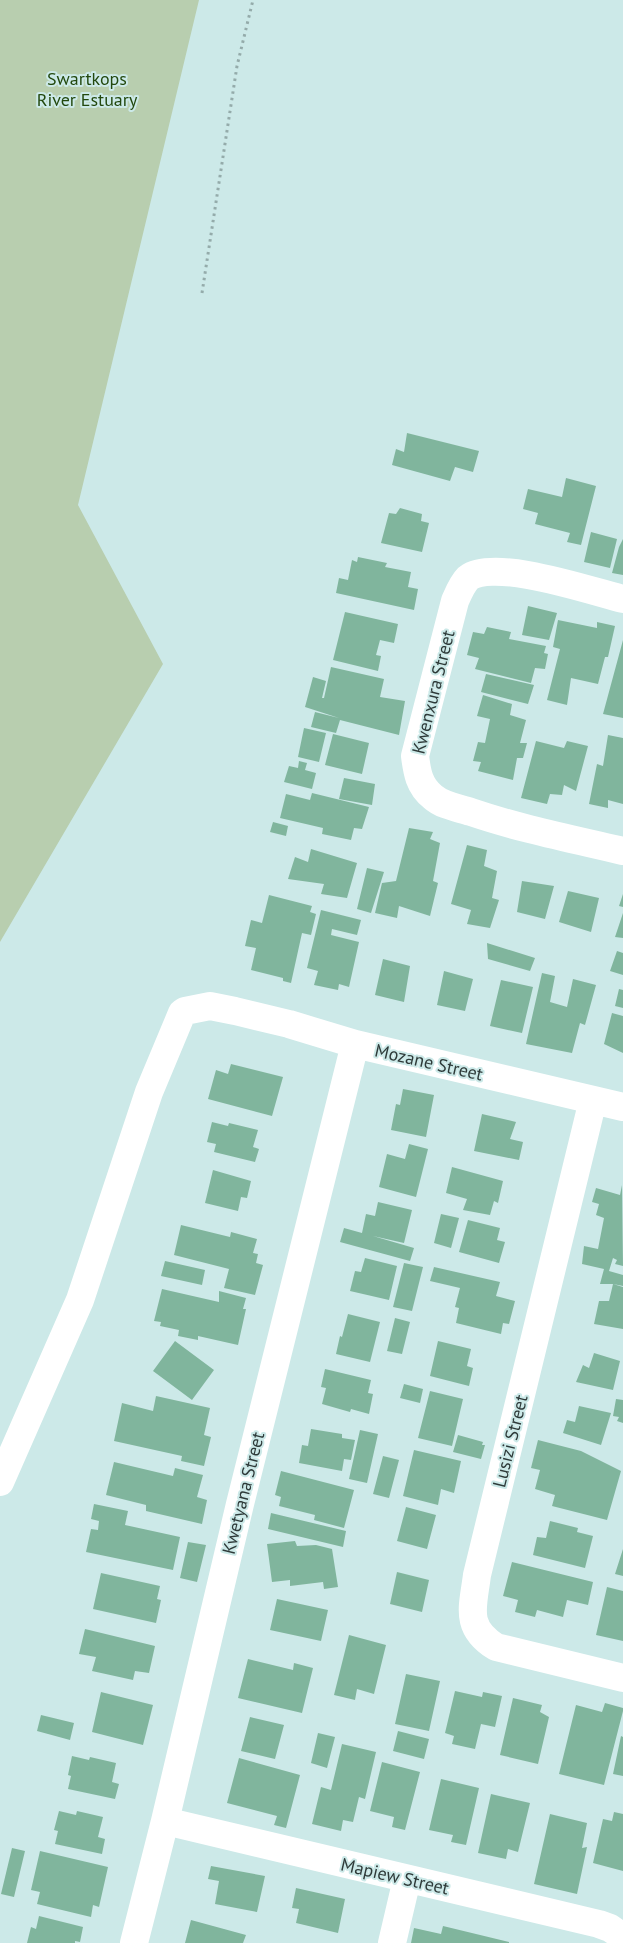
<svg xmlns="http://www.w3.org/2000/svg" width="623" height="1943" font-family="'PT Sans',sans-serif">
<rect width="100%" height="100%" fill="#cce9e8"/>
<path fill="#b8ceaf" d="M0 0H199L78 505 163 664 0 942Z"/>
<path fill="#80b59d" d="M407 433 479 451 473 472 455 467 450 481 392 465 396 449 404 452Z
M566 478 596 486 581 545 567 542 570 533 535 524 538 513 523 509 528 489 562 497Z
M400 508 422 514 421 521 429 523 422 552 381 543 389 513 396 514Z
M591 532 617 539 610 568 584 562Z
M623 539V575L612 573 619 547Z
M358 557 387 563 385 567 411 572 408 587 418 589 414 610 336 593 339 578 348 580 352 560 357 562Z
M528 606 557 613 549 640 522 635Z
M345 612 398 624 394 643 380 640 376 655 381 656 378 671 333 660Z
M558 620 597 628V622L615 626 608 657H605L598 684 571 678 567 705 547 700 560 649 553 647Z
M487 627 511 632 509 639 546 646 544 653 548 654 545 669 535 668 531 683 475 669 479 658 467 655 473 632 484 634Z
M623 640V718L603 714Z
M331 667 384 679 380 697 405 701 399 735 340 720 336 733 311 727 315 712 339 718 305 707 313 677 326 681 322 698H324Z
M486 674 534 685 528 704 481 692Z
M483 695 512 704 510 715 526 720 520 743H527L523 758H517L513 780 478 771 481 762 473 761 478 742 485 743 490 719 477 716Z
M304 728 326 733 319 762 298 757Z
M333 734 369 743 362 774 325 765Z
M608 735 623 738V804L608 800V808L589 804 597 764 603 766Z
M536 741 564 748 567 741 588 746 576 791 564 785 562 795 550 794 547 804 521 798Z
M299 761 307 763 305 770 316 773 312 789 284 782 289 766 298 768Z
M344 778 375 784 372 805 339 799Z
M312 793 369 807 362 829 354 828 351 840 322 834 323 828 280 818 286 794 310 800Z
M273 822 288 826 286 836 270 832Z
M409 828 433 832 430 839 440 843 433 881 438 883 430 916 399 906 397 918 375 913 382 883 396 881Z
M467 845 487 850 484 866 497 871 492 898 499 900 490 928 467 924 471 910 451 904Z
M311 849 357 863 347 898 321 894 324 884 288 879 295 857 308 862Z
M367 868 384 872 371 913 357 909Z
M522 881 554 886 545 919 517 912Z
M568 891 599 898 591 932 559 922Z
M623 894V907L619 906Z
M269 895 312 906 310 912 316 914 311 935 302 933 291 983 283 981V978L251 970 256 948 245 946 251 920 262 923Z
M321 910 361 920 357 935 332 929 331 935 359 942 349 987 339 984 338 990 314 985 318 971 307 968Z
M623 913V938L615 937Z
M487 943 535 958 530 971 488 959Z
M617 951 623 953V975L610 971Z
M383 959 410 966 404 1002 375 995Z
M444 971 473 979 465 1011 437 1005Z
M542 973 555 976 550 1002 567 1007 573 979 596 985 585 1025 580 1023 572 1053 526 1044Z
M501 980 533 987 522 1033 490 1026Z
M619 989 623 990V1008L615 1006Z
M612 1013 623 1016V1053L604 1044Z
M231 1064 283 1077 272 1116 208 1099 216 1070 228 1074Z
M403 1089 434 1095 426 1137 391 1130 396 1104 400 1105Z
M482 1114 516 1122 510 1139 523 1142 519 1160 474 1151Z
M212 1122 228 1126 229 1123 258 1130 253 1147 259 1149 255 1162 214 1152 216 1144 207 1142Z
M409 1144 428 1149 416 1197 379 1187 387 1154 405 1159Z
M452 1167 503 1181 498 1203 494 1201 490 1215 463 1210 467 1199 446 1193Z
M213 1170 251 1181 247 1198 241 1197 238 1211 205 1203Z
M622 1185 623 1266 615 1264 617 1260 613 1258 609 1271 623 1275V1286L613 1284 623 1287V1329L594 1324 599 1301H609L613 1284H600L604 1269 582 1264 584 1246 598 1249 604 1218 596 1215 599 1204 592 1202 596 1188 620 1195Z
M378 1202 412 1210 404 1243 373 1236 414 1248 410 1261 340 1242 344 1228 362 1233 366 1214 375 1216Z
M441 1214 459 1218 451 1248 434 1243Z
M468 1220 500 1228 497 1240 505 1242 499 1263 459 1252Z
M181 1225 230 1237 231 1232 257 1239 253 1253 258 1254 256 1263 263 1265 255 1295 224 1288 229 1269 174 1255Z
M365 1258 397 1266 389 1300 350 1291 355 1271 361 1272Z
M165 1261 205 1270 202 1285 161 1276Z
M404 1263 423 1267 412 1311 393 1307Z
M434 1267 500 1282 496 1296 515 1301 509 1324 503 1323 501 1334 456 1323 459 1308 455 1307 460 1288 430 1281Z
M162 1289 219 1302V1291L246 1298 243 1309H246L238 1345 198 1336V1340L178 1336 179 1330 160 1326 161 1322 154 1321Z
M348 1314 380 1322 370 1362 336 1354 340 1336 342 1337Z
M395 1318 410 1322 402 1354 387 1351Z
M175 1341 214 1370 192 1400 153 1371Z
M438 1341 471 1349 467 1366 473 1368 469 1386 430 1376Z
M594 1353 620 1361 613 1390 576 1382 583 1365 589 1368Z
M325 1369 371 1380 368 1393 373 1394 369 1414 351 1409 350 1412 322 1404 326 1388 321 1387Z
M404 1384 423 1389 420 1403 400 1398Z
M430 1391 463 1399 452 1446 418 1438Z
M156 1396 210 1408 204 1435 211 1437 204 1466 181 1461 182 1456 114 1441 122 1403 153 1411Z
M616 1399 623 1400V1423L617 1421 619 1417 613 1416Z
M579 1406 611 1413 601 1445 563 1433 567 1420 575 1422Z
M311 1429 342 1434V1438L355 1440 351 1460 344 1459 342 1471 299 1463 302 1445 308 1446Z
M360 1430 378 1434 367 1483 349 1479Z
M458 1435 483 1442 482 1445H485L481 1459 453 1452Z
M538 1440 581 1451 621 1471 607 1520 552 1506 555 1495 535 1489 540 1470 531 1468Z
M414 1450 461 1461 454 1493 441 1489 438 1505 403 1496Z
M383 1456 399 1460 389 1498 373 1494Z
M114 1462 173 1476 175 1468 203 1475 197 1497 207 1500 202 1524 146 1511V1505L106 1495Z
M281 1471 354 1490 344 1528 314 1520 315 1515 279 1506 281 1497 275 1495Z
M94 1504 128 1511 125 1525 180 1537 173 1570 86 1552 91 1529 98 1530 99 1521 91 1519Z
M406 1507 436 1515 427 1549 397 1541Z
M271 1513 346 1531 343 1547 268 1529Z
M550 1521 578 1528 577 1532 593 1536 585 1568 533 1555 537 1537 546 1538Z
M295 1541 297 1546 316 1545 332 1549 338 1587 324 1589 323 1582 290 1586V1580L272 1582 267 1544Z
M188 1542 206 1545 197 1582 180 1578Z
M623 1549V1576L615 1574Z
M512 1562 593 1582 588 1605 567 1600 563 1617 537 1610 535 1617 515 1612 518 1600 503 1596Z
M397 1572 429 1580 422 1612 390 1604Z
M101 1573 160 1586 157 1599 161 1600 156 1623 93 1609Z
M607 1587 623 1591V1641L596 1635Z
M277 1599 328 1610 321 1641 270 1630Z
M85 1629 155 1646 149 1673 135 1671 133 1680 92 1671 96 1657 79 1654Z
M349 1635 386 1645 374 1694 357 1689 355 1700 334 1695Z
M248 1659 293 1670 294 1663 313 1668 302 1713 238 1698Z
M406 1674 440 1681 429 1731 395 1724Z
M455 1691 482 1697 483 1692 502 1696 495 1727 481 1724 475 1749 452 1744 454 1736 445 1733Z
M101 1692 153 1705 143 1745 92 1732Z
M513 1698 542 1705 540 1712 549 1717 538 1764 500 1755Z
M605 1703 623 1708V1711L604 1785 559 1774 576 1705 602 1712Z
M41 1715 74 1723 70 1740 37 1731Z
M250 1717 284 1725 275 1759 241 1751Z
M398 1731 429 1739 424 1759 393 1751Z
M318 1733 335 1737 327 1768 311 1763Z
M621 1736 623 1737V1776L613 1774Z
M342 1744 376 1752 365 1799 359 1797 353 1822 343 1820 341 1831 312 1824 321 1787 331 1790Z
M72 1756 89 1760 90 1757 116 1763 112 1782 119 1784 115 1799 68 1789 71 1776 68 1775Z
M239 1758 300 1775 286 1828 274 1825 277 1816 227 1803Z
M382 1762 420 1772 405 1830 392 1827 394 1817 370 1811Z
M441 1779 479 1788 466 1845 451 1842 453 1835 429 1830Z
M491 1794 530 1803 518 1852 508 1849 506 1859 478 1853Z
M59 1811 76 1815 77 1811 103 1817 98 1837 105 1839 102 1854 55 1844 58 1831 54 1830Z
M614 1812 623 1814V1871L593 1863 603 1819 612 1821Z
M550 1814 587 1823 582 1848 587 1847 577 1894 534 1884Z
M12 1848 25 1851 14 1897 1 1894Z
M40 1851 108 1867 99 1907 93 1905 91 1917 37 1904 40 1892 31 1890Z
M211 1866 265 1876 257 1912 215 1904 219 1881 208 1879Z
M296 1888 345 1899 338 1933 296 1923 299 1909 292 1908Z
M39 1916 83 1927 80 1942 75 1941V1943H27L31 1927 36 1929Z
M191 1920 246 1935 243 1943H185Z
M443 1926 509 1942V1943H411L414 1928 441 1934Z"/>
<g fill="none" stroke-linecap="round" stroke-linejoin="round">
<path stroke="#94abaa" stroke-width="3" stroke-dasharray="2.5 4" stroke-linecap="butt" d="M202 293 237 66 253 0"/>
<path stroke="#fff" stroke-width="28" d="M623 599C591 591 494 558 468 578 462 584 458 594 455 601L415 756C417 772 419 786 433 797 443 806 459 808 471 812 521 829 572 839 623 851
M593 1100 477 1575C473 1607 464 1627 496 1647L623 1678
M0 1482 80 1300 149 1092 182 1013 185 1011 210 1006 235 1011 289 1024 355 1044 623 1107
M165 1821 599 1924 610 1928 623 1937
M134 1943 165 1821 240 1504 355 1044
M392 1943 407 1879"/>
</g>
<g text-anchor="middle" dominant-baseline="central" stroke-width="4" stroke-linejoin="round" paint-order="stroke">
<g font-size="18" fill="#22480d" stroke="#cce9e8">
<text x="87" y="78">Swartkops<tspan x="87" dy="21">River Estuary</tspan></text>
</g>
<g font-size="18" fill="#2e3a39" stroke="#cce9e8">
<text transform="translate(433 692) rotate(-76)">Kwenxura Street</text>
<text transform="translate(429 1062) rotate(13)">Mozane Street</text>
<text transform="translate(510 1441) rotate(-76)">Lusizi Street</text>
<text transform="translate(243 1493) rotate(-76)">Kwetyana Street</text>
<text transform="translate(395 1876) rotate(13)">Mapiew Street</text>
</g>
</g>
</svg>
